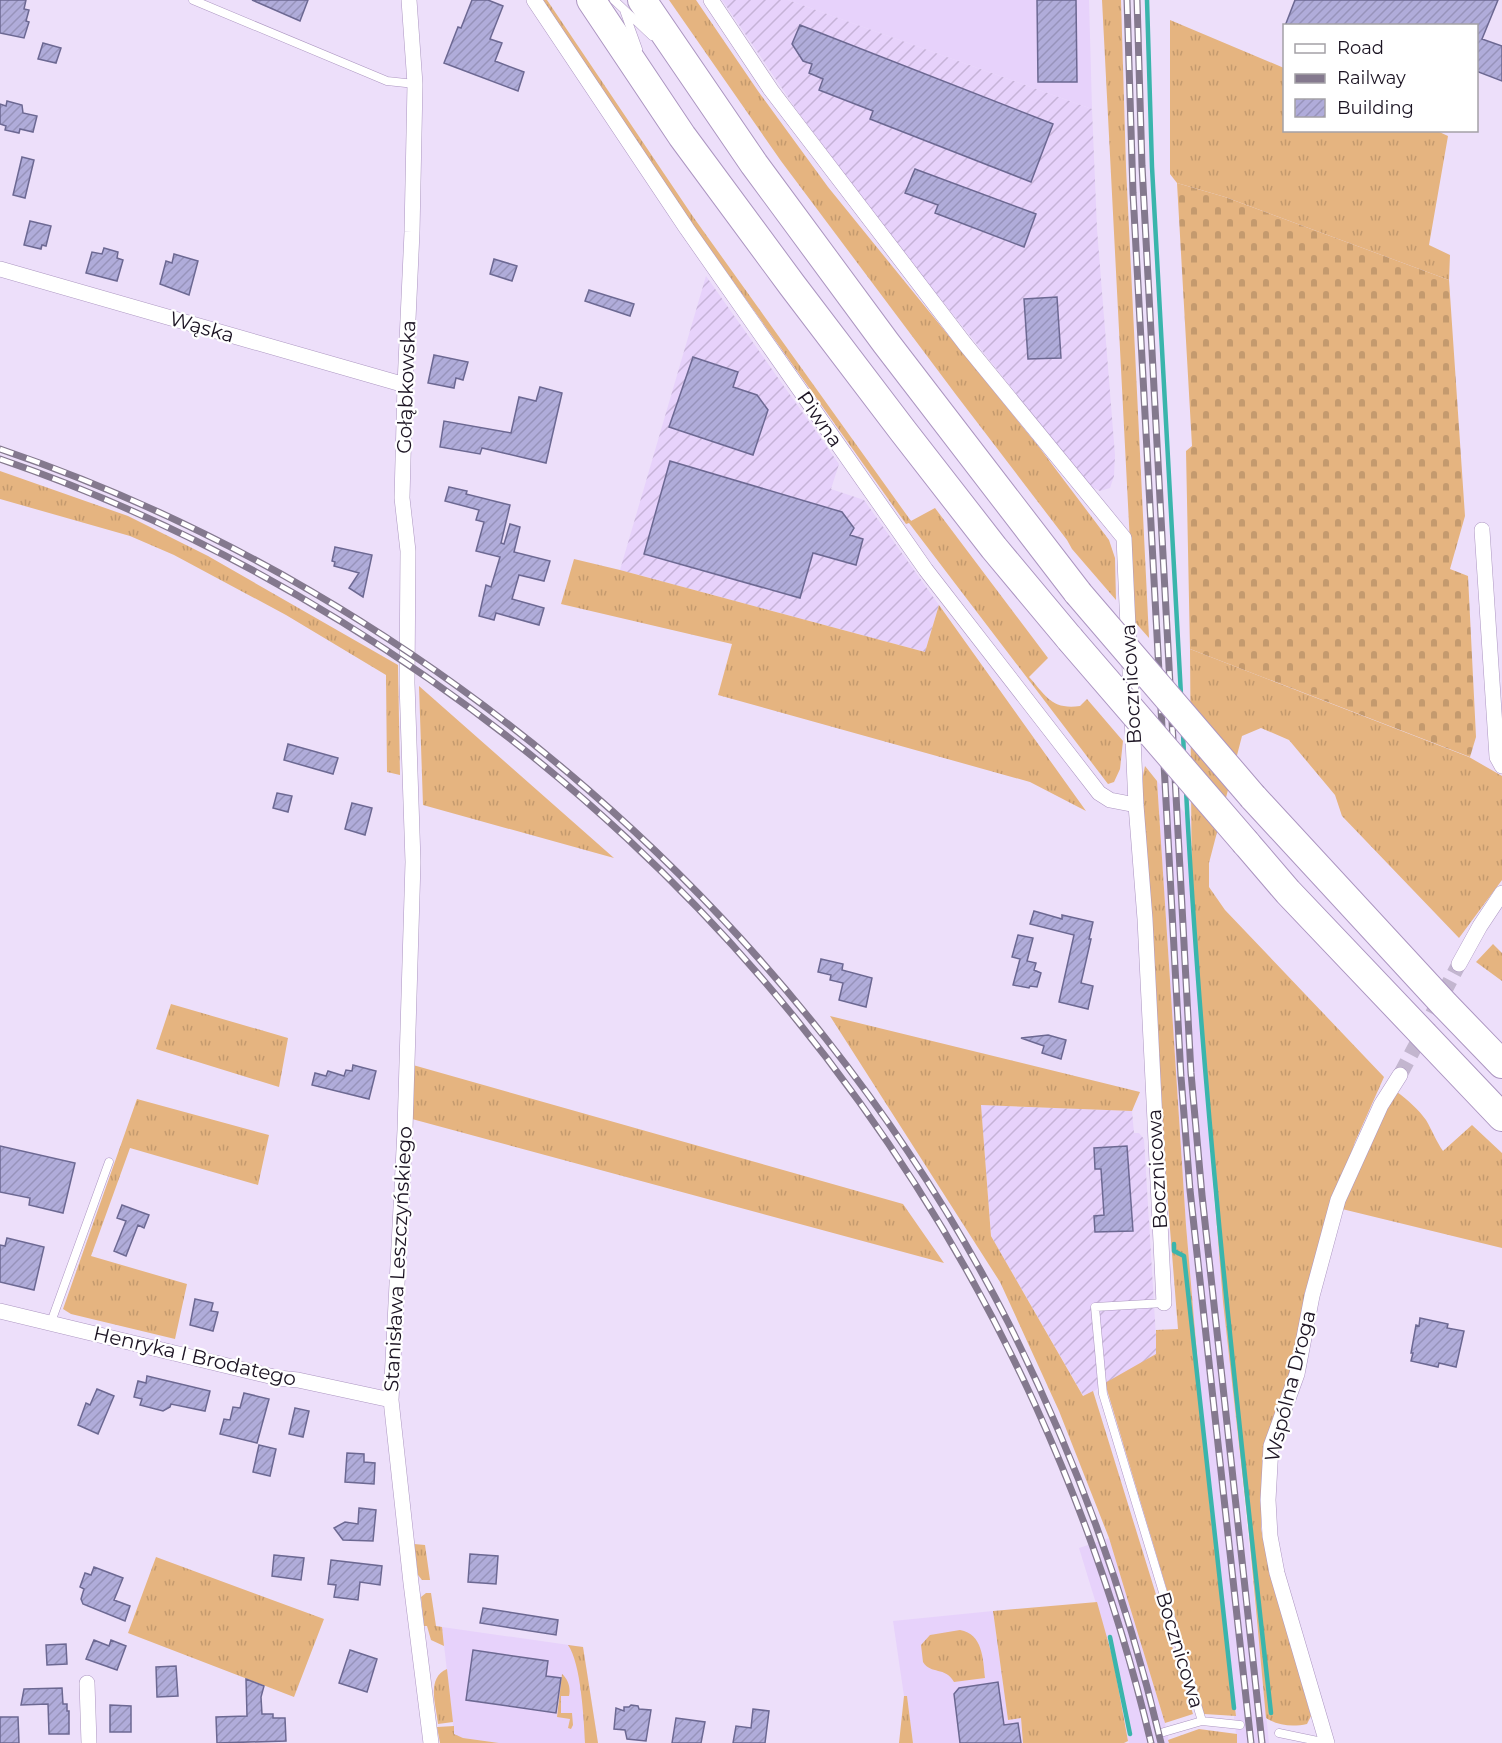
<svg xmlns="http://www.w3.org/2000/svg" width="1502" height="1743" font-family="Montserrat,sans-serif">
<defs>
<pattern id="industrial-furrows" width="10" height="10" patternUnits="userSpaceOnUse" patternTransform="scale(1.5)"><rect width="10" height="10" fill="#e7d2fb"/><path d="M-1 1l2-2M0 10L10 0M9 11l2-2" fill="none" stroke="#c6b3d7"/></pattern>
<pattern id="grass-tufts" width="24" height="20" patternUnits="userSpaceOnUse" patternTransform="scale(1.5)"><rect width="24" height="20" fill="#e5b480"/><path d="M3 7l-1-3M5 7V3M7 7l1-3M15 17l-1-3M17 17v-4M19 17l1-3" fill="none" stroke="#c49a6e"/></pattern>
<pattern id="cemetery-stones" width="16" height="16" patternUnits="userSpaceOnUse" patternTransform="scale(1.5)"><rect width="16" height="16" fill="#e5b480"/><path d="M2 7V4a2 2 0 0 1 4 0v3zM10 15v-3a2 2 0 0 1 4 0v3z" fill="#c49a6e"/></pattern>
<pattern id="building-hatch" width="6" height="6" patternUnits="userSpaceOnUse" patternTransform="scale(1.5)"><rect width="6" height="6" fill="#b0acda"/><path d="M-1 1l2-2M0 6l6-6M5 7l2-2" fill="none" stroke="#9793bb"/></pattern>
</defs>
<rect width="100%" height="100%" fill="#eddffa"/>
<path fill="#e7d2fb" d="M788 0H1089L1092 109Z
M1157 781 1191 820 1192 915 1214 1201 1269 1743H1237L1210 1508 1186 1225Z
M1109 1538 1165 1723 1169 1743H1129L1128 1741 1113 1659 1079 1548Z
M993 1611 1008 1720 1021 1718 1023 1743H913L907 1696H904L893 1621Z
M442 1627 583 1647 598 1743H499L463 1738 454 1734Z"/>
<path fill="url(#industrial-furrows)" d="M722 0H788L1092 109 1097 229 1115 455 1114 476 1110 488 1100 491 1090 486 900 248 796 109Z
M706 276 839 464 831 489 864 500 939 605 925 652 620 570Z
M981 1105 1132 1111 1134 1133H1139L1144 1139 1157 1354 1084 1397 991 1236Z"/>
<path fill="url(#grass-tufts)" d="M541 0H547L694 218 911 521 935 508 1048 658 1029 677C1046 696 1052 710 1080 706L1087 699 1123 741 1120 769 1114 782 1108 784 909 523 906 524 686 215Z
M669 0H696L758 91 828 187 1039 447 1109 540 1115 558 1116 600 1072 549 1067 540 957 396 781 161Z
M1102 0H1121L1126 167 1149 638 1134 621Z
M1170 20 1284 68V130H1435L1448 136 1429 245 1450 255 1449 280 1225 197 1177 183 1170 174Z
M0 471 128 516 208 556 398 665 400 775 387 772 386 675 286 615 174 555 130 536 0 499Z
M574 559 620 570 925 652 939 605 1086 811 1030 782 718 695 732 644 561 604Z
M1190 649 1469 757 1502 776V880L1459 938 1342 816 1335 795 1289 740 1261 728 1242 736 1209 863V887L1225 910 1384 1077 1355 1142 1305 1292 1294 1367 1264 1456 1261 1529 1282 1614 1311 1716 1307 1724C1293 1727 1279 1726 1266 1718L1249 1534 1223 1302 1192 915Z
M419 686 614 858 423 805Z
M1145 766 1157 781 1186 1225 1210 1508 1236 1716 1204 1714 1105 1383 1156 1354V1330L1178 1329 1159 1091 1143 824 1142 780Z
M1493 944 1502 953V981L1476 962Z
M171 1004 288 1038 279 1087 156 1049Z
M830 1016 1140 1092 1132 1111 981 1105 991 1236 1083 1396 1093 1391 1193 1714 1165 1723 1109 1538 1059 1411 1000 1282Z
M413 1065 903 1204 944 1263 412 1119Z
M1397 1092C1408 1100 1418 1109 1426 1120 1432 1130 1436 1141 1443 1151L1472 1125 1502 1153V1248L1342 1209 1369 1140Z
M137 1099 269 1135 258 1185 130 1148 91 1256 187 1284 175 1339 71 1314 63 1309Z
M414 1544 425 1545 430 1580H422L418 1575Z
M156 1557 324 1619 294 1697 128 1633Z
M426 1593H431L436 1626 442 1627 444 1646 431 1640 427 1626H424L421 1597Z
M1097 1602 1113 1659 1128 1741 1124 1743H1023L1021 1718 1008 1720 993 1611Z
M960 1630C983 1634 983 1659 985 1678L954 1682C945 1666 931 1675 923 1662L921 1645 930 1635Z
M568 1645 583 1647 598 1743H585C584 1720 581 1663 568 1645Z
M447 1669 453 1722 438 1724C436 1705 426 1678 447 1669Z
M562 1674C568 1679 571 1688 569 1696H561V1713H572L573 1725 571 1729 568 1728 570 1719 557 1717Z
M904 1696H907L913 1743H899Z
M454 1726V1734L463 1738 499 1743H440L437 1727Z
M1199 1729 1237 1734V1743H1169L1168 1740Z"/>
<path fill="url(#cemetery-stones)" d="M1177 183 1225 197 1449 280 1465 516 1450 569 1468 576 1476 737 1470 757 1190 649 1186 451 1192 446Z"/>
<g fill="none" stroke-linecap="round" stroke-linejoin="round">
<path stroke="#3ab5ac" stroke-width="4.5" d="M1147 0 1152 167 1181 695
M1183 733 1184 755
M1186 790C1202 1099 1237 1406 1271 1713
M1174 1244V1251L1184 1256 1234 1708
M1110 1637 1130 1734"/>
</g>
<path fill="url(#building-hatch)" stroke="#6c6892" stroke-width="1.5" d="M0 0H26L24 9 29 10 26 21 29 22 24 38 0 33Z
M252 0H308L300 21Z
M472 0H488L503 6 490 39 502 43 495 61 524 72 518 91 444 63 458 27 461 28Z
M1037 0H1076L1077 82H1038Z
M1295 0H1498L1482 39 1502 46V81L1476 71V26H1285Z
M800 25 1053 124 1031 182 870 119 873 111 819 90 823 79 809 73 812 64 803 61 792 44Z
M43 43 61 48 56 63 38 59Z
M7 101 22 105 23 113 37 116 33 132 20 129 19 133 5 130 6 126 0 124V104L6 106Z
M22 157 34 160 25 198 13 195Z
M915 169 1036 214 1024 247 935 213 938 205 905 193Z
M30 221 51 226 46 246 42 245 41 249 24 245Z
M104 248 118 252 117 258 123 260 117 281 86 273 92 252 102 254Z
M174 254 198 261 189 295 160 284 166 261 172 263Z
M494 259 517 266 512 281 490 274Z
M589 290 634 304 630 316 585 301Z
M1057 297 1061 358 1028 359 1024 299Z
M434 355 468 362 463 380 456 378 454 388 428 383Z
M693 357 738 372 733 387 757 395 768 410 753 455 669 427Z
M540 387 562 393 546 463 482 448 480 454 440 447 444 421 511 433 519 397 536 401Z
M670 461 842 512 854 528 850 535 863 539 856 565 813 553 800 598 644 554Z
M449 487 467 491 466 494 510 505 501 543 504 544 510 524 520 527 514 552 550 561 544 581 519 575 512 599 544 608 539 625 496 613 494 620 479 616 486 585 491 587 500 557 476 551 484 522 476 520 479 510 445 501Z
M335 547 372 555 363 597 349 588 359 573 334 566 335 562 332 561Z
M288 744 338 758 333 774 284 760Z
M277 793 292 796 288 812 273 808Z
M352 803 372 808 365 835 345 829Z
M1034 911 1062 919V915L1093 922 1089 939H1091L1081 983 1093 986 1088 1009 1059 1002 1074 935 1030 924Z
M1018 935 1033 938 1027 961 1036 963 1034 970 1041 973 1037 987 1030 986 1029 988 1013 985 1020 959 1012 957Z
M821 959 843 964 842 970 872 978 866 1007 839 1000 843 983 830 980 831 975 818 972Z
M1048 1035 1066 1040 1061 1059 1042 1053 1044 1046 1021 1038Z
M353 1065 376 1071 369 1099 312 1085 315 1073 326 1076 328 1071 344 1076 346 1070 352 1071Z
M0 1146 75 1163 63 1213 29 1205 30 1198 0 1192Z
M1127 1146 1133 1231 1095 1232 1094 1216 1104 1215 1101 1169H1095L1094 1148Z
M122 1205 149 1215 144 1228 138 1225 126 1256 114 1251 126 1221 117 1218Z
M7 1238 44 1247 34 1290 0 1282V1245L5 1246Z
M195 1299 213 1303 211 1311 218 1312 213 1331 190 1325Z
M1420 1318 1448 1324 1447 1328 1464 1331 1456 1367 1439 1363 1438 1367 1411 1361 1413 1353H1411L1416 1325 1419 1326Z
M147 1376 210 1391 205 1411 171 1404 170 1407 163 1411 140 1405 142 1399 134 1397 138 1381 146 1383Z
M97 1389 114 1396 98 1434 78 1425 86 1403 90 1405Z
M244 1393 269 1399 257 1443 220 1434 224 1419 230 1420 233 1407 240 1408Z
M295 1408 309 1411 303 1437 289 1434Z
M259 1445 276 1449 270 1476 253 1472Z
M347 1453 364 1454V1462L375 1463 374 1484 345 1482Z
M359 1508 376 1510 373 1541 343 1540 334 1528 345 1522 358 1524Z
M470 1554 498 1556 496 1584 468 1582Z
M274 1555 304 1558 301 1580 272 1576Z
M331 1560 382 1566 380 1585 360 1582 358 1600 334 1597 336 1585 328 1584Z
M94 1567 123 1578 114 1600 130 1606 125 1621 83 1604 81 1599 84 1589 80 1587 85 1573 91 1575Z
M483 1608 558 1620 556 1635 480 1623Z
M94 1640 109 1646 111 1640 126 1646 117 1670 86 1659Z
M66 1644 67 1664 47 1665 46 1645Z
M350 1650 377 1659 367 1692 339 1683Z
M473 1650 548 1661 546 1676 561 1678 556 1713 466 1700Z
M176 1666 178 1696 157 1697 156 1667Z
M246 1679 264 1686 261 1697 262 1714H273V1718H285L286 1741 217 1743 216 1717 247 1716Z
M998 1682 1004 1725 1018 1723 1021 1743H960L954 1694 959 1688Z
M62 1688 63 1704H67V1711H69V1734H49L48 1704 21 1705 24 1689Z
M110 1705 131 1706V1732H110Z
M631 1705 638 1706 639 1709 651 1710 646 1741 627 1739 625 1730 614 1729 616 1708 624 1711V1707H629Z
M753 1709 769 1711 765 1743H733L736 1726 751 1728Z
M0 1717H18L19 1743H0Z
M676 1718 705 1722 701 1743H672Z"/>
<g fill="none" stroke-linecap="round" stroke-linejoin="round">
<path stroke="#c3b6cf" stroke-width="15" stroke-dasharray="15 8" stroke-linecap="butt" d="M1400 1075 1459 964"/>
<g stroke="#ac96c1" stroke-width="9">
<path id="lane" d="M193 0 387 81 415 84
M614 0 652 36
M625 13 638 49
M1164 1303 1095 1307 1103 1394 1202 1721
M51 1322 109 1162
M1164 1732 1202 1721 1240 1725
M1279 1733 1327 1743"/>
</g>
<g stroke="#ac96c1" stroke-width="16">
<path id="street" d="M409 0 415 84 412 232 405 385 402 498 408 551 407 683 413 862 405 1130 391 1400 411 1583 431 1743
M534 0 687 229 926 570 1099 793 1110 800 1136 805
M711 0 771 90 965 344 1124 538 1136 805 1145 919 1164 1303
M0 269 405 385
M1482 530 1497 757 1502 766
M1459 964 1480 926 1502 893
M0 1311 278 1378 298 1380 391 1400
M87 1683 89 1743
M1327 1743 1277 1573 1270 1536 1268 1500 1271 1446 1297 1374 1312 1296 1338 1200 1381 1105 1400 1075"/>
</g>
<g stroke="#ac96c1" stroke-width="30">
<path id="highway" d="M591 0 682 136 792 285 903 431 994 548 1070 639
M642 0 754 164 886 343 1078 593
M1253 797 1445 1005 1502 1064
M1246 843 1288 892 1502 1117"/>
</g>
<use href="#lane" stroke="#fff" stroke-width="8"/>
<use href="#street" stroke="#fff" stroke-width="15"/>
<use href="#highway" stroke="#fff" stroke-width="28"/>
<g stroke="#84798e" stroke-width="7">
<path id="rail" d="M1127 0 1133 193 1181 1077 1190 1190 1251 1743
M1137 0 1142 166 1191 1073 1202 1195 1262 1743
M0 449C428 594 804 921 1009 1324 1076 1458 1127 1597 1161 1743
M0 459C120 500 235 556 342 622 753 874 1040 1275 1151 1743"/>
</g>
<use href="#rail" stroke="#fff" stroke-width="4.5" stroke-dasharray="14" stroke-linecap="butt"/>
<g stroke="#ac96c1" stroke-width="30" stroke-linecap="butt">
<path id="highway-bridge" d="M1078 593 1253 797
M1070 639 1246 843"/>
</g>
<use href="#highway-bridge" stroke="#fff" stroke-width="28"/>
</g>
<g text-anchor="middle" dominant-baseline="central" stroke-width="4.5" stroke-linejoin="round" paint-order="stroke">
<g font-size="20" fill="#1c1423" stroke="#fff">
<text transform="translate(202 327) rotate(16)">Wąska</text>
<text transform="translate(406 387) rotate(-88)">Gołąbkowska</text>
<text transform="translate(820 419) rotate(55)">Piwna</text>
<text transform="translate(1131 684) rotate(-93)">Bocznicowa</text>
<text transform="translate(1157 1169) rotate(-93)">Bocznicowa</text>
<text transform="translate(398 1259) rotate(-87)">Stanisława Leszczyńskiego</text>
<text transform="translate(195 1356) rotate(13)">Henryka I Brodatego</text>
<text transform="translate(1290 1386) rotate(-76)">Wspólna Droga</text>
<text transform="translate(1180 1650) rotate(73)">Bocznicowa</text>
</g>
</g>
<rect x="1283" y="24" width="195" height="108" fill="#ffffff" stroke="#a4a1a7" stroke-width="1.5"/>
<rect x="1295" y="44" width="30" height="9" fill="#ffffff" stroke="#a4a1a7" stroke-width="1.5"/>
<text x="1337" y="54" font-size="18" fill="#1c1423">Road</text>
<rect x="1295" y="74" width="30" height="9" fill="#84798e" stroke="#a4a1a7" stroke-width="1.5"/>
<text x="1337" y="84" font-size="18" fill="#1c1423">Railway</text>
<rect x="1295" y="99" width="30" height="18" fill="url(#building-hatch)" stroke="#a4a1a7" stroke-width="1.5"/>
<text x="1337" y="114" font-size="18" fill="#1c1423">Building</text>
</svg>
